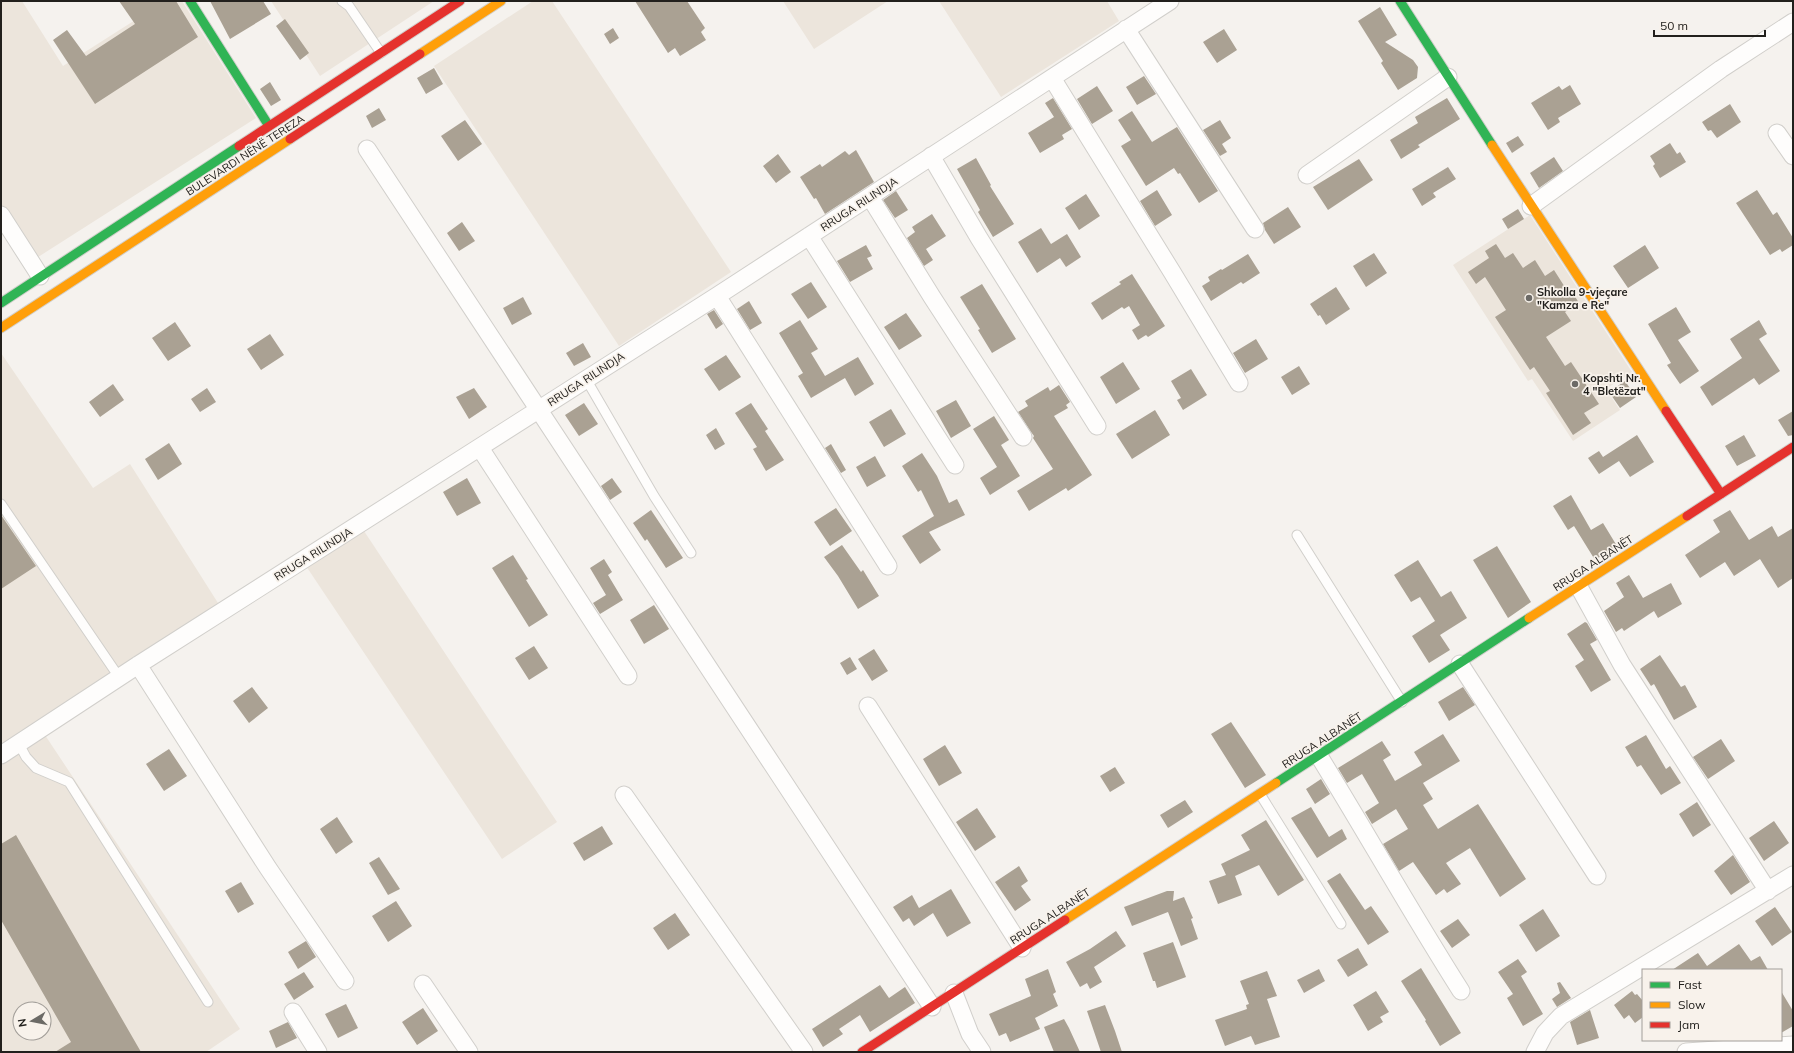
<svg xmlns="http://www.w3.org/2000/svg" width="1794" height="1053" font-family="Mulish,sans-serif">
<rect width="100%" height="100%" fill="#f5f2ee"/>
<path fill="#ece5dc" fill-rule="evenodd" d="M1 1H22L63 66 165 1H182L256 118 35 259 1 206Z
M271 1H434L320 76Z
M533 1H552L731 272 619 346 434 66Z
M783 1H888L814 49Z
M939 1H1107L1119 21 1001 97Z
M1530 215 1632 372 1606 389 1620 410 1573 441 1532 379 1528 381 1453 265Z
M1 353 93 488 130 464 218 603 37 723 240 1029 206 1052H1ZM20 1009H44V1033H20Z
M362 528 557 822 502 859 306 566Z"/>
<path fill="#aaa193" d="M119 1H176L198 37 95 104 53 40 67 30 86 56 135 24Z
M210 1H263L271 14 230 39Z
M635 1H687L705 28 701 32 706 40 680 56 675 48 668 53Z
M1380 7 1397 35 1385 42 1413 60 1418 67 1417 78 1398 90 1381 63 1383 61 1358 21Z
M285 19 309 53 300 60 276 26Z
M613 28 619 38 610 44 604 34Z
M1224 29 1237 50 1217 63 1203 42Z
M434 68 443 84 426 94 417 78Z
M1144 76 1156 94 1137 105 1126 87Z
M270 82 281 100 271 106 260 89Z
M1570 85 1581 104 1558 118 1560 122 1548 130 1531 103 1559 86 1562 90Z
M1097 86 1113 111 1092 124 1077 99Z
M1053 98 1072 129 1062 135 1064 139 1040 153 1028 133 1054 117 1045 103Z
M1447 98 1460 119 1418 145 1420 147 1401 159 1390 140 1418 123 1415 117Z
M1730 104 1741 122 1717 138 1711 130 1708 131 1702 122Z
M379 108 386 120 372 128 366 116Z
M1132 111 1152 142 1177 127 1218 191 1199 203 1180 173 1178 174 1174 168 1146 186 1121 146 1131 140 1118 120Z
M465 120 482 144 458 161 441 136Z
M1220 120 1231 138 1222 144 1227 152 1220 156 1203 130Z
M1518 136 1524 145 1512 153 1506 143Z
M1670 143 1677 154 1680 152 1686 162 1660 178 1653 166 1655 164 1650 156Z
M856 150 874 182 825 214 816 198 814 199 800 177 820 164 822 167 845 151 849 155Z
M778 154 791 172 776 183 763 166Z
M1554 157 1563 171 1539 188 1530 173Z
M976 158 991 185 990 186 1014 224 993 237 978 212 980 210 957 169Z
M1359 159 1373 180 1328 210 1313 187Z
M1448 167 1456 179 1433 193 1436 197 1422 206 1412 189Z
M1157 190 1172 215 1155 226 1140 201Z
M1757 190 1773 215 1777 212 1793 238V245L1782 252 1780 249 1770 255 1736 203Z
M896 191 908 210 895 218 883 200Z
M1086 194 1100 216 1079 230 1065 208Z
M1288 207 1301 227 1274 244 1265 230 1263 223Z
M1518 209 1524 219 1508 229 1502 219Z
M932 214 946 236 926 249 933 260 924 266 907 238 915 232 912 227Z
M462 222 475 241 459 251 447 233Z
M1041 228 1051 244 1067 234 1081 257 1066 267 1060 258 1037 273 1018 242Z
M1496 244 1505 258 1513 253 1523 268 1535 260 1545 276 1554 270 1568 292 1571 290 1579 303 1565 312 1571 321 1546 337 1565 366 1571 362 1599 404 1584 413 1591 423 1573 435 1546 393 1550 391 1534 367 1530 370 1495 317 1506 310 1485 277 1476 284 1468 272 1489 258 1485 251Z
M866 245 872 256 867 258 873 269 850 282 837 261Z
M1645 245 1659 268 1628 288 1613 266Z
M1374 253 1387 273 1366 287 1353 266Z
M1248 254 1260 273 1243 284 1241 282 1211 301 1202 286 1210 281 1208 277 1221 269 1222 270Z
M1132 274 1165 326 1148 337 1146 335 1138 340 1132 330 1140 325 1129 306 1124 309 1122 307 1102 320 1091 303 1121 284 1119 282Z
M811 282 827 307 808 319 791 294Z
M982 284 1016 339 992 353 978 330 980 329 960 297Z
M1336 287 1350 309 1326 325 1320 315 1318 316 1310 304Z
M523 297 532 314 512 325 503 308Z
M749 301 762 323 750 330 737 309Z
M1676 307 1691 332 1678 340 1699 371 1680 384 1667 365 1671 363 1648 324Z
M714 310 723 324 716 329 707 314Z
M906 313 922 336 899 350 884 327Z
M800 320 818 349 811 353 825 376 858 357 874 384 855 396 845 378 811 398 798 376 803 373 779 333Z
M1759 320 1767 334 1759 339 1780 371 1759 385 1754 378 1712 406 1700 387 1742 358 1730 339Z
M175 322 191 346 168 361 152 338Z
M270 334 284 355 261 370 247 349Z
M1256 339 1268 359 1245 373 1233 353Z
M583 343 591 357 574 366 566 353Z
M726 355 741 377 719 391 704 369Z
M1123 362 1140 389 1116 404 1100 377Z
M1299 366 1310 384 1292 395 1281 377Z
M1191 369 1207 395 1183 410 1177 400 1181 398 1171 381Z
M1625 381 1636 397 1620 408 1609 392Z
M113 384 124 400 100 417 89 402Z
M1059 385 1070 402 1066 405 1068 408 1054 416 1092 475 1068 491 1066 488 1029 511 1017 491 1053 469 1033 438 1034 436 1031 432 1018 412 1028 406 1025 401 1048 387 1050 391Z
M207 388 216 402 200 412 191 399Z
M474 388 487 407 469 419 456 397Z
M956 400 971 426 951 438 936 411Z
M584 403 598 424 579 436 565 415Z
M751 403 768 429 765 431 784 460 766 471 753 449 757 447 735 413Z
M891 409 906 434 884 447 869 422Z
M1155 410 1170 435 1132 459 1116 434Z
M1793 411V435L1788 436 1778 420Z
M994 416 1009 440 1001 445 1020 476 990 495 980 478 997 467 973 429Z
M716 428 725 444 715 450 706 435Z
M1637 435 1654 462 1630 477 1619 461 1599 474 1588 458 1599 451 1603 457Z
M1744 435 1756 456 1737 466 1725 446Z
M169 443 182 464 158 480 145 459Z
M831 444 846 470 841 473 825 448Z
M922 453 937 476 949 503 957 499 965 515 929 532 941 550 920 564 902 536 934 516 921 490 918 492 902 466Z
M875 456 886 476 867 487 856 467Z
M467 478 481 503 457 516 443 492Z
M612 478 622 492 610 500 601 486Z
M1571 495 1591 530 1603 523 1617 546 1595 560 1574 526 1568 530 1553 506Z
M836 508 852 531 830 546 814 522Z
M651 510 683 558 666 568 647 539 645 541 633 523Z
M1730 510 1749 540 1772 526 1778 537 1793 528V578L1778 588 1760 559 1734 576 1725 562 1700 578 1685 555 1720 532 1713 520Z
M1 515 36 566 1 589Z
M842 545 861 572 863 570 879 596 858 609 838 576 824 557Z
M1497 546 1531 602 1508 618 1473 560Z
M513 555 528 579 526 580 548 615 529 627 492 568Z
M604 559 612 572 608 575 623 600 600 614 593 603 606 595 590 568Z
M1418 560 1441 597 1451 591 1467 618 1440 635 1450 650 1429 663 1412 636 1435 621 1420 597 1411 602 1394 575Z
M1629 575 1643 598 1671 583 1682 604 1658 618 1654 611 1624 631 1622 628 1616 632 1604 611 1624 597 1616 583Z
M654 605 669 629 644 644 630 620Z
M1585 622 1587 623 1597 640 1590 644 1611 680 1591 692 1575 666 1584 660 1567 634Z
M534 646 548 668 529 680 515 658Z
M874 649 888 671 872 681 858 659Z
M1660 655 1681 687 1685 685 1697 707 1674 720 1654 684 1651 686 1640 669Z
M850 657 857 669 847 675 840 663Z
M252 687 268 708 249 723 233 701Z
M1463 687 1475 705 1449 721 1438 702Z
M1231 722 1266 775 1245 788 1211 734Z
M1443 734 1460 761 1423 783 1433 799 1423 805 1438 829 1478 804 1526 879 1500 897 1470 848 1446 863 1461 884 1447 893 1444 889 1436 895 1413 862 1399 871 1383 844 1408 829 1396 809 1372 824 1365 812 1379 803 1362 774 1347 783 1338 768 1382 741 1391 755 1383 760 1395 781 1422 765 1414 752Z
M1646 735 1666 769 1670 766 1681 783 1661 795 1641 765 1637 767 1625 747Z
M1721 739 1735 761 1708 779 1693 757Z
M945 745 962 773 939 786 923 759Z
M169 749 187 776 164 791 146 764Z
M1115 767 1125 783 1110 792 1100 776Z
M1321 779 1330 794 1315 804 1306 789Z
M1185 800 1193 812 1168 828 1160 815Z
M1697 802 1711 825 1693 837 1679 814Z
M1311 807 1329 837 1342 829 1347 839 1317 858 1291 818Z
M977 808 996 837 975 851 956 822Z
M337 817 353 842 336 854 320 829Z
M1266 820 1304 880 1278 896 1259 865 1235 876 1242 895 1218 904 1209 881 1226 875 1221 864 1250 850 1241 835Z
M1774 821 1789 843 1764 861 1749 838Z
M602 826 613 844 584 861 573 843Z
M16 835 141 1052H55L71 1042 1 920V844Z
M1733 855 1750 882 1731 895 1714 871Z
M379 857 400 889 388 895 369 863Z
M1019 866 1028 881 1021 886 1031 900 1015 911 995 882Z
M1340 873 1365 910 1371 906 1389 932 1368 945 1327 881Z
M241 882 254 904 238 913 225 891Z
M951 889 971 923 947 937 933 913 914 926 909 918 903 922 893 907 912 895 919 908Z
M1167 891H1174L1173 901 1184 897 1193 918 1191 919 1198 939 1181 946 1168 912 1132 926 1124 907Z
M396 901 412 926 388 942 372 916Z
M1775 907 1792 932 1772 946 1755 921Z
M1543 909 1560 936 1536 952 1519 925Z
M675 913 690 935 668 950 653 928Z
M1458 919 1470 935 1452 948 1440 931Z
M1116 931 1126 946 1094 967 1102 982 1090 989 1087 983 1080 987 1066 962 1090 949Z
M306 941 316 957 298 969 288 952Z
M1173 942 1186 977 1157 988 1155 981H1153L1143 953Z
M1739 944 1751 961 1760 956 1768 970H1672L1698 953 1707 966Z
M1358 948 1368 965 1348 977 1337 960Z
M1518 959 1527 972 1521 976 1543 1014 1523 1026 1507 998 1513 994 1498 972Z
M1421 968 1461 1033 1440 1046 1425 1021 1426 1020 1401 981Z
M1048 969 1056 992 1053 994 1058 1006 1035 1018 1040 1029 1010 1042 1006 1033 999 1036 989 1014 1031 996 1025 979Z
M1319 969 1325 981 1304 993 1297 980Z
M1267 971 1277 996 1267 999 1280 1037 1255 1045 1251 1036 1225 1046 1215 1020 1247 1009 1246 1005 1249 1004 1240 981Z
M304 972 314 987 294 1000 284 984Z
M1560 982 1571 998 1557 1007 1552 999 1560 993 1557 983Z
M880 985 889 998 905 987 915 1003 870 1032 860 1015 839 1029 843 1034 823 1047 812 1029Z
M1376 991 1389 1012 1380 1017 1383 1022 1368 1031 1353 1005Z
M1632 991 1635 995 1637 994 1643 1001V1017L1635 1023 1629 1015 1624 1019 1614 1005Z
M1781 991 1793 1011V1026L1781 1033Z
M346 1004 358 1028 338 1038 325 1014Z
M1105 1005 1115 1031 1122 1052H1101L1087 1011Z
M423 1008 438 1031 417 1045 402 1022Z
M1590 1010 1599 1038 1577 1045 1570 1022Z
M1064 1019 1069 1028 1080 1052H1054L1044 1027Z
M288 1022 297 1038 276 1048 269 1031Z"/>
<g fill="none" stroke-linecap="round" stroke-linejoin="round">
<g stroke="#d1cfcb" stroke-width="11">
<path id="lane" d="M342 1 349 6 381 53
M586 379 654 496 691 553
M1 504 119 677
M1297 535 1402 702
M19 744 26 757 36 768 69 782 208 1002
M1260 794 1341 924"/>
</g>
<g stroke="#d1cfcb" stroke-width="19">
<path id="street" d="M1126 29 1255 229
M1052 78 1172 272 1239 383
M1777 133 1793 156
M367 149 932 1007
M931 156 979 238 1097 426
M1307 175 1448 77
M870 197 932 297 1023 437
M1531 206 1721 69 1793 22
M1 215 40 276
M809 236 955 465
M717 296 888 566
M480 448 628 676
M1579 587 1622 665 1644 699 1768 891
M1460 664 1597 876
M138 665 268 868 345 981
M868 706 1022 948
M1 755 138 665 717 296 1170 1
M1319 756C1367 834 1412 914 1461 991
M624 795 804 1052
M423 984 469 1052
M954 993 970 1034 982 1052
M293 1012 318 1052
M1535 1052 1545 1033 1561 1016 1793 875
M1686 1052 1793 1045"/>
</g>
<g stroke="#d1cfcb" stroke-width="11">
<path id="fast" d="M190 1 269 126
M1400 1 1492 145
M1 303 239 146
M1276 783 1529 618"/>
</g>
<g stroke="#d1cfcb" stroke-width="11">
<path id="slow" d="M420 54 501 1
M1492 145 1666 411
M1 328 290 139
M1529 618 1687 516
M1065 920 1276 783"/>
</g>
<g stroke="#d1cfcb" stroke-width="11">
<path id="jam" d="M290 139 420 54
M239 146 460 1
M1666 411 1721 494
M1687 516 1793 447
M862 1052 1065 920"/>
</g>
<use href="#lane" stroke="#fefdfc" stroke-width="9"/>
<use href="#street" stroke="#fefdfc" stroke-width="17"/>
<use href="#fast" stroke="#30b455" stroke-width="9"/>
<use href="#slow" stroke="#ff9f0a" stroke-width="9"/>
<use href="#jam" stroke="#e5322d" stroke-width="9"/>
</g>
<g fill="#6c6a66" stroke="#f8f2eb" stroke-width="1.5">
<circle cx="1529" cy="298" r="4"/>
<circle cx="1575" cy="384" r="4"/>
</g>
<g text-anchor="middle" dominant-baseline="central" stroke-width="3.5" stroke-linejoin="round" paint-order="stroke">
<g font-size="11" fill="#22201d" stroke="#f8f2eb">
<text transform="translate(245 155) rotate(-33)">BULEVARDI NËNË TEREZA</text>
<text transform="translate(859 204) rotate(-33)">RRUGA RILINDJA</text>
<text transform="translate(586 379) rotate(-33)">RRUGA RILINDJA</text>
<text transform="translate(313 554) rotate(-32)">RRUGA RILINDJA</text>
<text transform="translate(1593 563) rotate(-33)">RRUGA ALBANËT</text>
<text transform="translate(1322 740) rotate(-33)">RRUGA ALBANËT</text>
<text transform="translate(1050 916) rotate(-33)">RRUGA ALBANËT</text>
</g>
<g font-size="11" font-weight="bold" fill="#22201d" stroke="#f8f2eb" text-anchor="start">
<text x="1537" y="292">Shkolla 9-vjeçare<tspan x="1537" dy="13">"Kamza e Re"</tspan></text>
<text x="1583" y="378">Kopshti Nr.<tspan x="1583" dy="13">4 "Bletëzat"</tspan></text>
</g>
</g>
<rect width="1794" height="1053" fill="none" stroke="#22201d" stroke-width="4"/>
<rect x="1642" y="969" width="140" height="72" fill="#f8f2eb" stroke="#a29e99"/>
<rect x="1650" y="982" width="20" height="6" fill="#30b455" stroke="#a29e99"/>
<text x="1678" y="989" font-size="12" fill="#22201d">Fast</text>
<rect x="1650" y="1002" width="20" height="6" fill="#ff9f0a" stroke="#a29e99"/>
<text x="1678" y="1009" font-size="12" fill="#22201d">Slow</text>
<rect x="1650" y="1022" width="20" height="6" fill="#e5322d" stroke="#a29e99"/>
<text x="1678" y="1029" font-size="12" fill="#22201d">Jam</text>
<g transform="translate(32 1021) rotate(260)"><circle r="19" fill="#f8f2eb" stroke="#a29e99"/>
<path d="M0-3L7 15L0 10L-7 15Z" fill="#6c6a66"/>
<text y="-6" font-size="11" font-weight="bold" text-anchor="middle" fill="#22201d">N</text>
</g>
<path d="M1654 30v6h111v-6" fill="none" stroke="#22201d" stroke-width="2"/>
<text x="1660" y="30" font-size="12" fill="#22201d" stroke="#f8f2eb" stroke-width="3" paint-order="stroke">50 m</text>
</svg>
